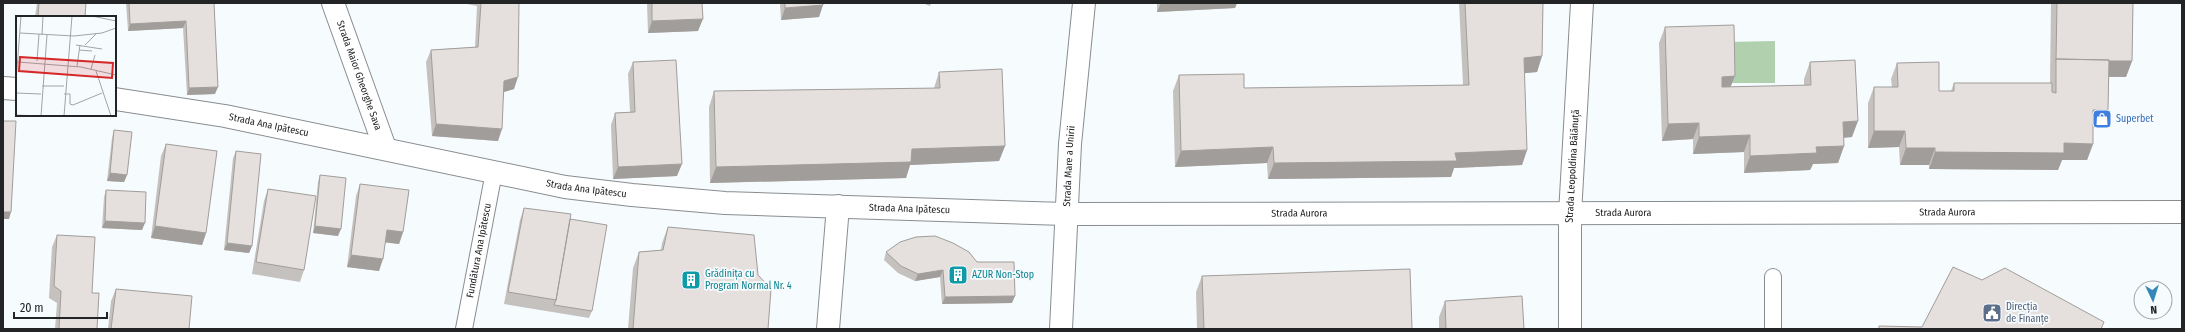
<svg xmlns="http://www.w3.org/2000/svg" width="2185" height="332" font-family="'Fira Sans Condensed',sans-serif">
<rect width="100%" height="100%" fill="#f6fbfe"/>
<path fill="#b1d0ad" d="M1775 41V83H1728L1727 42Z"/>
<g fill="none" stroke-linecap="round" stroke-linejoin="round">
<g stroke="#898d90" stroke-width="18">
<g id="lane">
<path id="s1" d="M464 329 494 172"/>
<path d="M1773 329V277"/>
</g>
</g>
<g stroke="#898d90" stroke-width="24">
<g id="street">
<path id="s2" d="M333 3 385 148"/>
<path d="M828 329 838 206"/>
<path id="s3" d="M1570 329V214L1582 3"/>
</g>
</g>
<g stroke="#898d90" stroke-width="24">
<g id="secondary">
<path d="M3 88 17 89"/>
<path id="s4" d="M115 99 225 116 565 187 632 195 725 203 1065 214 2182 212"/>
<path id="s5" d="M1061 329 1070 144 1084 3"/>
</g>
</g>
<use href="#lane" stroke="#fff" stroke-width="16"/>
<use href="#street" stroke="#fff" stroke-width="22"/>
<use href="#secondary" stroke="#fff" stroke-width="22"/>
</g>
<path fill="#c5c1be" d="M37 3H86L85 17H35Z
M126 3H214L215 94 187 95 183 28 128 31Z
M462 3H519L514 89 504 92 498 141 432 136 426 62 431 50 475 47 477 6Z
M647 3H702L698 31 648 33Z
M780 3H823L819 17 781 20Z
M922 3H931L930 6Z
M1157 3H1237L1235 8 1157 12Z
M1459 3H1543L1542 56 1537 72 1524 73 1527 150 1522 165 1454 168 1451 177 1268 179 1267 163 1175 167 1173 91 1179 75 1244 88 1463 85Z
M2051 3H2133L2132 61 2126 77H2109L2102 127H2093V144L2087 160H2062L2058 170 1929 169V165H1900L1899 147 1868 148V103L1874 87H1892L1891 79 1897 63 1939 91H1951L1954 83H2050Z
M1665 27 1735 76 1730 87 1804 85V79L1810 62 1852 137 1844 138V146L1838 163 1813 164 1810 170 1744 173V152L1693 154V139L1662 141 1659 43Z
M633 62 677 176 613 179 611 125 615 113 630 112 628 74Z
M939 72 1005 146 999 161 910 165 906 178 710 183 709 107 714 91 934 88Z
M114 130 127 175 124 182 107 181 112 138Z
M166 144 206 233 202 245 151 238 161 156Z
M236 151 252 246 249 253 224 250 233 158Z
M320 175 338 236 313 233 318 182Z
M360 184 403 232 399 244 385 242 379 271 347 267 356 196Z
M268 189 304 270 300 282 252 274 264 201Z
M106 190 142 230 102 228 104 197Z
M524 208 570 219 592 311 589 318 504 304 520 220Z
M668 227 758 275 768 329H628L633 268 639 252 661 250 662 243Z
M57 235 92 293 97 329H55L57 303 49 298 52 247Z
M886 252 977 262 1012 303 942 304 940 277 915 281 898 273 884 260Z
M1202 276 1412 329H1197L1196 292Z
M116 289 189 329H108L111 301Z
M1445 301 1524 329H1439V317Z"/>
<path fill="#a09d9b" d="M1161 3H1237L1235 8 1157 12Z
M823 5 819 17 781 20 785 8Z
M703 19 698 31 648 33 652 21Z
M186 21 183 28 128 31 130 24Z
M1542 56 1537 72 1518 74 1524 58Z
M2056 60 2132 61 2126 77 2056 76Z
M1735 76 1728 93 1716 94 1722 77Z
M518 77 514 89 500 93 504 81Z
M218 87 215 94 187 95 189 88Z
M2093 110H2108L2102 127H2087Z
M1858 121 1852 137 1837 138 1843 122Z
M1699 123 1693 139 1662 141 1668 124Z
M436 124 502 129 498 141 432 136Z
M1874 131H1905L1899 147 1868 148Z
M1750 135 1744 152 1693 154 1699 137Z
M2064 143 2093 144 2087 160H2062L2058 170 1929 169 1935 152Z
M1005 146 999 161 910 165 906 178 710 183 716 167 912 149Z
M1844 146 1838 163 1813 164 1810 170 1744 173 1750 156 1816 147Z
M1273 147 1267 163 1175 167 1181 151Z
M1906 148H1935L1929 165H1900Z
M1527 150 1522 165 1454 168 1451 177 1268 179 1274 163 1455 153Z
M682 164 677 176 613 179 618 167Z
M110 173 127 175 124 182 107 181Z
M3 212H11L9 219H3Z
M105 221 145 223 142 230 102 228Z
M155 226 206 233 202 245 151 238Z
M315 226 341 229 338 236 313 233Z
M387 230 403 232 399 244 382 242Z
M227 243 252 246 249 253 224 250Z
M351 255 383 259 379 271 347 267Z
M943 270 940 277 915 281 918 274Z
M1015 296 1012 303 942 304 945 297Z"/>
<path fill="#e5e0dd" stroke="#a09d9b" d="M39 3H86L85 17H38Z
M129 3H214L218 87 189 88 186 21 130 24Z
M481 3H519L518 77 504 81 502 129 436 124 431 50 478 47Z
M652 3H702L703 19 652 21Z
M785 3H823V5L785 8Z
M1465 3H1543L1542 56 1524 58 1527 150 1455 153 1457 161 1274 163 1273 147 1181 151 1179 75 1244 74V88L1469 85Z
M2057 3H2133L2132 61H2109V60L2056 59V60Z
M1734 25 1735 76 1722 77V87L1811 85 1810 62 1855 60 1858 121 1843 122 1844 146 1816 147 1817 153 1750 156V135L1699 137V123L1668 124 1665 27Z
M2056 59 2109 60 2108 110H2093V144L2064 143V153L1935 152V148H1906L1905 131H1874V87H1898L1897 63 1939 62V91H1954V83H2052V92L2056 93Z
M676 60 682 164 618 167 615 113 635 112 633 62Z
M1002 69 1005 146 912 149 911 162 716 167 714 91 940 88 939 72Z
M3 121H16L11 212H3Z
M114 130 132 132 127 175 110 173Z
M166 144 217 151 206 233 155 226Z
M236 151 261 154 252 246 227 243Z
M320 175 346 178 341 229 315 226Z
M360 184 409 190 403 232 387 230 383 259 351 255Z
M268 189 316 196 304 270 256 262Z
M106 190 146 192 145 223 105 221Z
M524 208 571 214 556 300 508 292Z
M570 219 607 225 592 311 554 305 556 300Z
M668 227 754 235 758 275 771 289 768 329H633L639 252 663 250Z
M57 235 95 237 92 293H99L97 329H59L61 291 54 286Z
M935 236 953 243 969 252 977 262H1014L1015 296 945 297 943 270 918 274 901 266 886 252 900 242 916 237Z
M1953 267 1982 280 2005 268 2104 322 2101 329H1879V326L1922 327Z
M1410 269 1412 329H1204L1202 276Z
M116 289 192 296 189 329H111Z
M1522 296 1524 329H1446L1445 301Z"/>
<defs>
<g id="shop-square" transform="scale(1)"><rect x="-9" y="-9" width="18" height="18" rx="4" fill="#3f7fe0" stroke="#f6fbfe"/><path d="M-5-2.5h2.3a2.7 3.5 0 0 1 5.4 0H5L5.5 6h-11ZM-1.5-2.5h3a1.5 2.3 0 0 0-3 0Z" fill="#fff"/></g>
<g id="building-square" transform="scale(1)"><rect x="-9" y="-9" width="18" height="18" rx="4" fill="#0f9aa8" stroke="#f6fbfe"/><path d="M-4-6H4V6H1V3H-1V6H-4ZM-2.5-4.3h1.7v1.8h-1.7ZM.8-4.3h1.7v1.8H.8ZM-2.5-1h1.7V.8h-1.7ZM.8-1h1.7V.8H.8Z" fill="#fff"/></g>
<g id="civic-square" transform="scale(1)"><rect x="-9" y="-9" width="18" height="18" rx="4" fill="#5c6f8a" stroke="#f6fbfe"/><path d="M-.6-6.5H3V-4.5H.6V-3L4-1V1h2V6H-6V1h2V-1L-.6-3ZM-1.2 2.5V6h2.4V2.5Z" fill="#fff"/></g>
</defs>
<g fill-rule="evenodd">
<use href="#shop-square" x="2102" y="119"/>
<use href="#building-square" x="958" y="275"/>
<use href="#building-square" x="691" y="280"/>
<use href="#civic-square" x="1992" y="313"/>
</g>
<g text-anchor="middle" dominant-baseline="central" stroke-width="3.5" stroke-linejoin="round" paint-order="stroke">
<g font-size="10" fill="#232426" stroke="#f6fbfe">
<text stroke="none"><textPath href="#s2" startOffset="77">Strada Maior Gheorghe Sava</textPath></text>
<text stroke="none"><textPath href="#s4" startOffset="156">Strada Ana Ipătescu</textPath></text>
<text stroke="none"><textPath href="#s5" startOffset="163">Strada Mare a Unirii</textPath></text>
<text stroke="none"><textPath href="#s3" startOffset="163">Strada Leopoldina Bălănuță</textPath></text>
<text stroke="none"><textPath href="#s4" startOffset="480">Strada Ana Ipătescu</textPath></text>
<text stroke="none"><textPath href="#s4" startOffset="804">Strada Ana Ipătescu</textPath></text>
<text stroke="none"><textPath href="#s4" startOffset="1842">Strada Aurora</textPath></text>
<text stroke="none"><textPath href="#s4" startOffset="1518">Strada Aurora</textPath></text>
<text stroke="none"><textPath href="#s4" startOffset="1194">Strada Aurora</textPath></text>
<text stroke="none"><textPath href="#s1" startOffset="80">Fundătura Ana Ipătescu</textPath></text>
</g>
<g font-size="10" fill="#366cbe" stroke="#f6fbfe" text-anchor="start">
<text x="2116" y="119">Superbet</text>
</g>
<g font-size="10" fill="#0d838f" stroke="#f6fbfe" text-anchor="start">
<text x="705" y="274">Grădinița cu<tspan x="705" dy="12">Program Normal Nr. 4</tspan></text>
<text x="972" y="275">AZUR Non-Stop</text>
</g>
<g font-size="10" fill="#4e5e75" stroke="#f6fbfe" text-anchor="start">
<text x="2006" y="307">Direcția<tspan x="2006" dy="12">de Finanțe</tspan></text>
</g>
</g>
<g transform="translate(16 16)">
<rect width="100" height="100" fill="#f6fbfe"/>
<path fill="none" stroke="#a2a5a8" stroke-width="1" d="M76 0 100 5M4 17 58 20 86 17 100 12M26 19 27 0M60 29 86 33M69 29 81 17M63 34 76 35M21 45 23 18M2 46 65 51 100 59M61 50 64 29M75 53 79 39M80 55 95 100M0 66 5 0M26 70H48M0 77 25 78M48 78H54V88L57 89 86 77M0 99 22 100M25 100 31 19M48 100 56 0"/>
<path fill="#d62828" fill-opacity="0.15" stroke="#d62828" stroke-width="2" d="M4 41 97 47 96 62 3 55Z"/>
<rect width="100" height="100" fill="none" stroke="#232426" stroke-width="2"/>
</g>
<rect width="2185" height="332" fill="none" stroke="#232426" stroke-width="8"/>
<g transform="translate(2153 300) rotate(176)"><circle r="19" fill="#f6fbfe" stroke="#a2a5a8"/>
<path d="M0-3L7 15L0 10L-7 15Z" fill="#3688b8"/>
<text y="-6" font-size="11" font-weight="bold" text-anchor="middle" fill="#232426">N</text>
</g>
<path d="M14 312v6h93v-6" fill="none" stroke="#232426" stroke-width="2"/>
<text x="20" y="312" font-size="12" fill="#232426" stroke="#f6fbfe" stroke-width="3" paint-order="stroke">20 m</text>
</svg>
